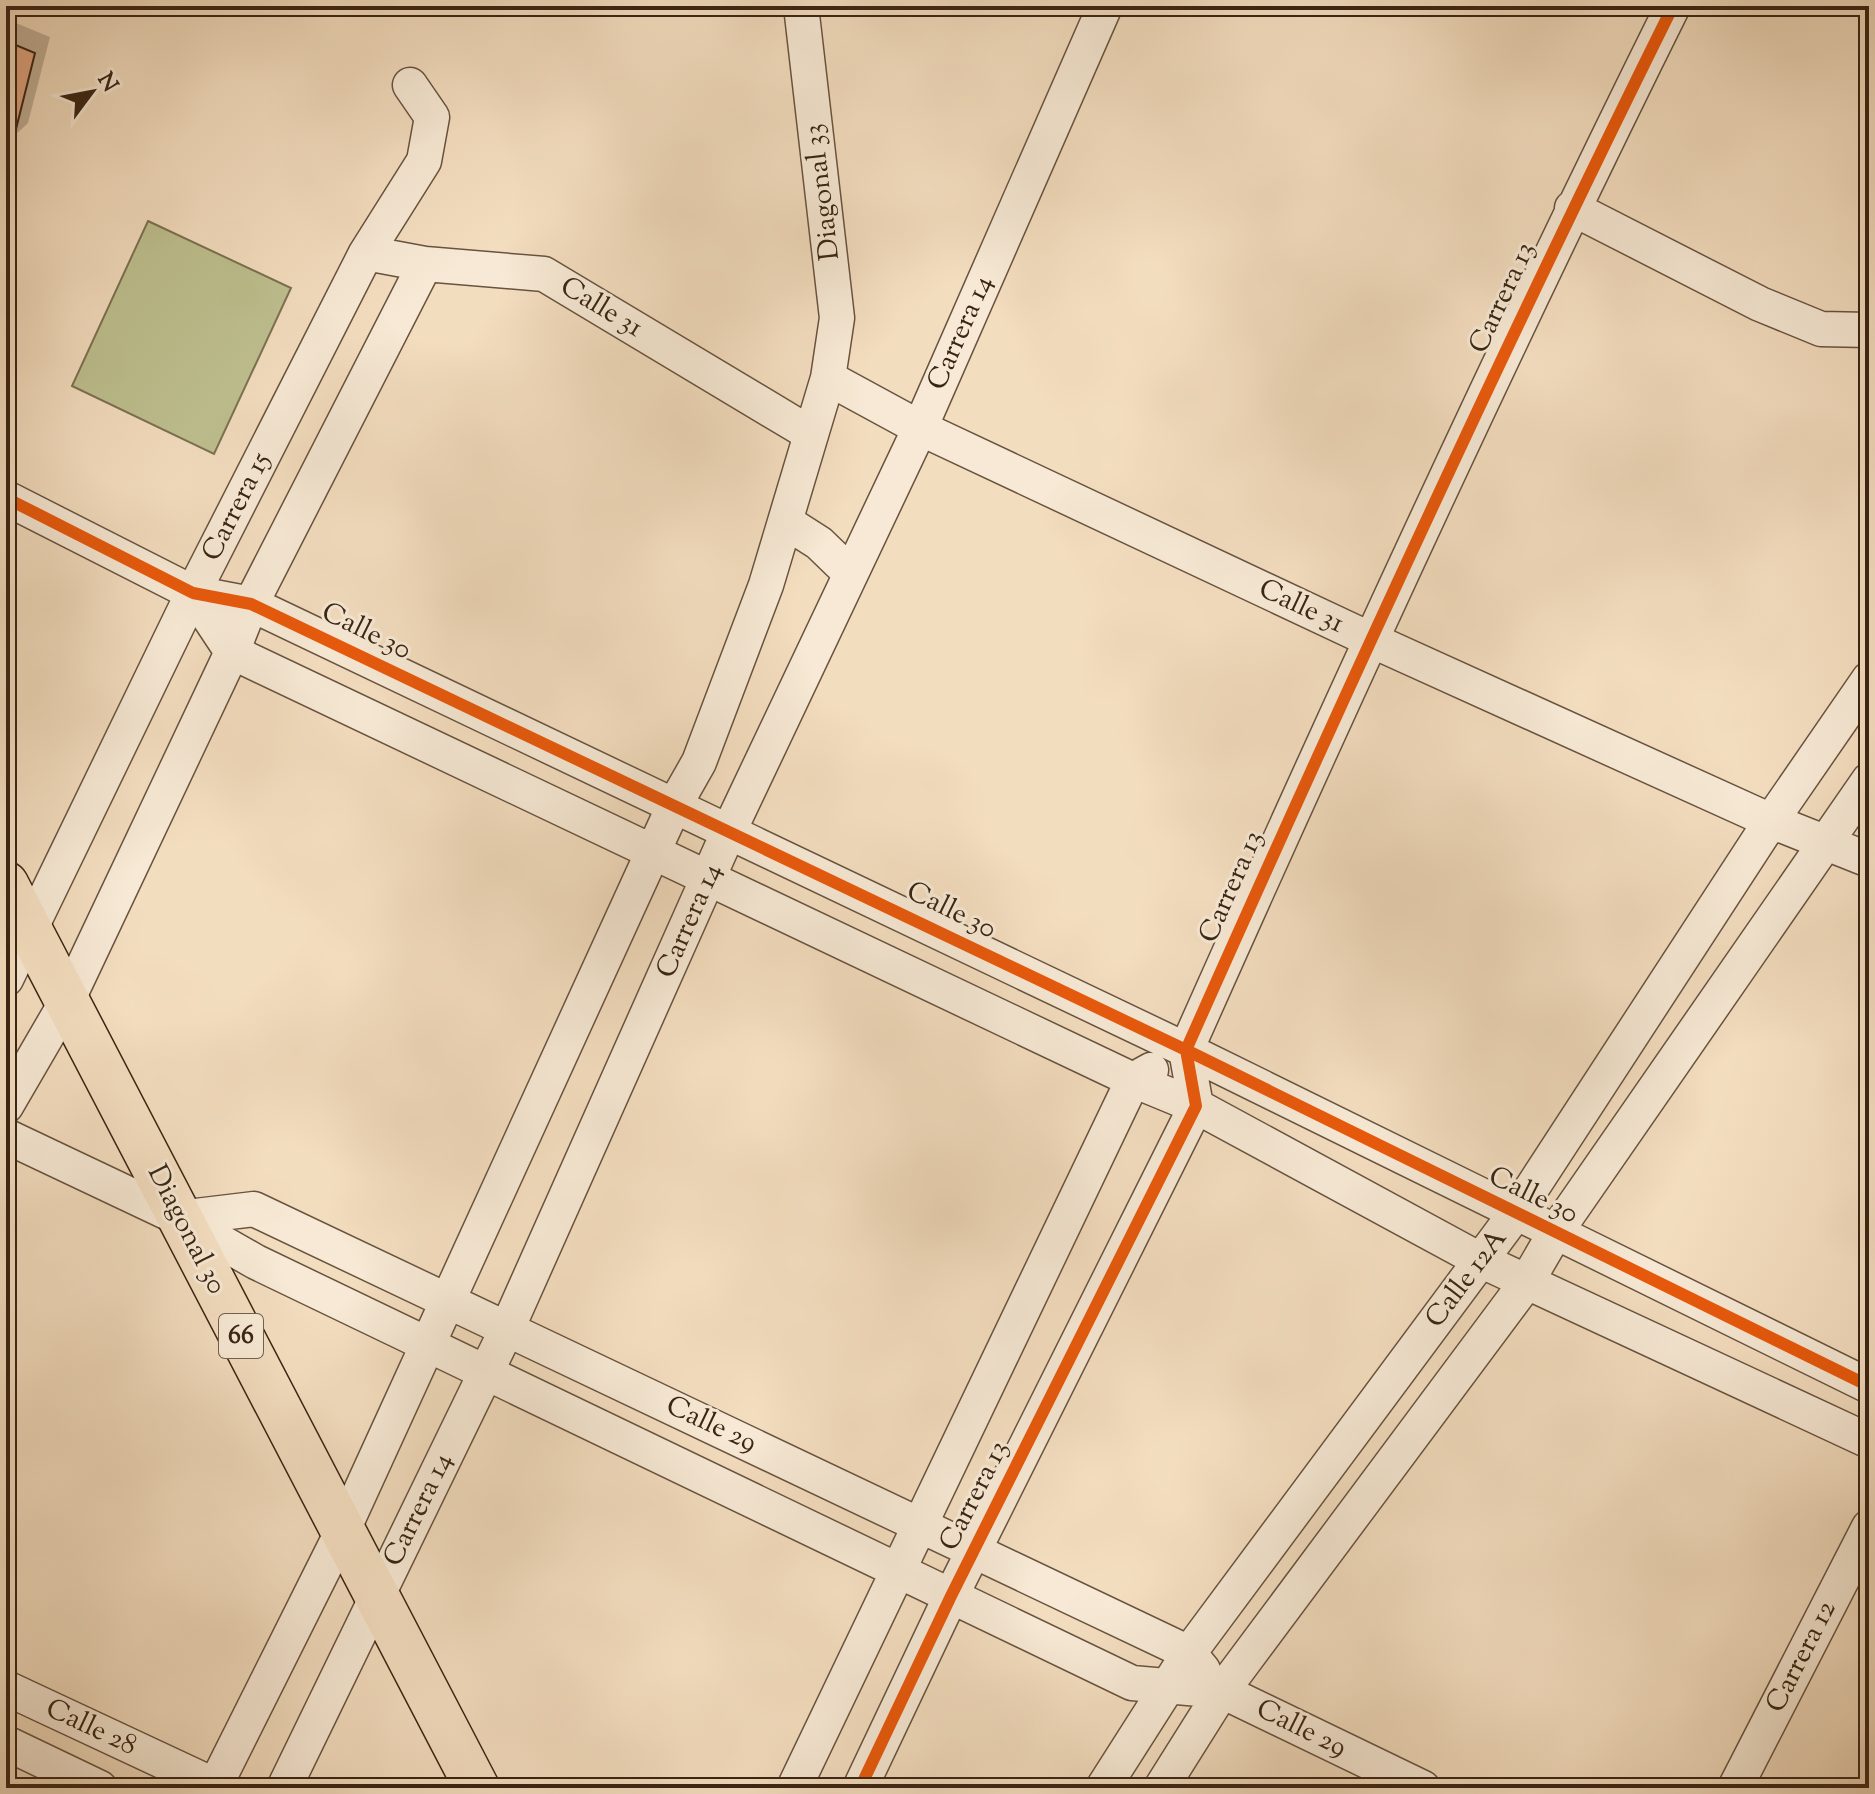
<svg xmlns="http://www.w3.org/2000/svg" width="1875" height="1794" font-family="'Sorts Mill Goudy',serif">
<rect width="100%" height="100%" fill="#f3ddbf"/>
<filter id="stains"><feTurbulence type="fractalNoise" baseFrequency=".0025" numOctaves="4"/><feColorMatrix values="0 0 0 0 .2 0 0 0 0 .09 0 0 0 0 .02 0 0 0 .5 -.17"/></filter>
<radialGradient id="worn" r=".72"><stop offset=".6" stop-color="#630" stop-opacity="0"/><stop offset="1" stop-color="#630" stop-opacity=".3"/></radialGradient>
<path fill="#bec090" stroke="#7c7252" stroke-width="2" d="M148 221 291 288 214 454 72 386Z"/>
<path fill="#0003" d="M6 19 50 37 28 123 12 138 6 135Z"/>
<path fill="#e2a783" stroke="#392514" stroke-width="2" d="M6 41 35 53 13 141 6 138Z"/>
<g fill="none" stroke-linecap="round" stroke-linejoin="round">
<g stroke="#68533f" stroke-width="37">
<path id="minor" d="M1572 208 1760 304 1821 329 1869 330
M366 253 425 264 544 274 811 434
M828 378 920 428 1369 639 1771 821 1869 860
M6 498 193 593 251 604 1186 1050 1869 1386
M786 522 819 543 849 572
M193 593 232 652 1133 1080 1196 1106 1480 1260 1869 1441
M6 979 193 593 366 253 424 161 432 117 410 85
M6 1106 67 1001 232 652 251 604 425 264
M6 1136 179 1218 256 1262 1132 1683 1222 1691 1423 1788
M179 1218 254 1209 1189 1653 1203 1670
M6 1688 220 1788
M6 1743 100 1788
M214 1788 342 1532 674 806 699 762 766 585 828 378 837 318 801 6
M284 1788 507 1329 729 831 920 428 1105 6
M794 1788 1133 1080 1151 1070
M860 1788 951 1596 1196 1106 1186 1050C1342 699 1502 350 1673 6
M1103 1788 1189 1653 1515 1214 1771 821 1869 679
M1161 1788 1222 1691 1526 1283 1555 1233 1869 780
M1735 1788 1869 1527"/>
</g>
<g stroke="#392514" stroke-width="47">
<path id="major" d="M6 884 477 1788"/>
</g>
<use href="#minor" stroke="#f7e9d5" stroke-width="34"/>
<use href="#major" stroke="#f3ddbf" stroke-width="44"/>
<g stroke="#f7e9d5" stroke-width="17">
<path id="cycleway" d="M6 498 193 593 251 604 1186 1050 1869 1386
M860 1788 951 1596 1196 1106 1186 1050C1342 699 1502 350 1673 6"/>
</g>
<use href="#cycleway" stroke="#e8590c" stroke-width="12"/>
</g>
<g text-anchor="middle" dominant-baseline="central" stroke-width="6" stroke-linejoin="round" paint-order="stroke">
<rect fill="#f7e9d5" stroke="#72604e" stroke-width="2" x="219" y="1314" width="44" height="44" rx="6"/>
<g font-size="26" font-weight="bold" fill="#392514">
<text x="241" y="1336">66</text>
</g>
<g font-size="28" fill="#392514" stroke="#f7e9d5">
<text transform="translate(823 192) rotate(-97)">Diagonal 33</text>
<text transform="translate(1503 298) rotate(-65)">Carrera 13</text>
<text transform="translate(601 308) rotate(31)">Calle 31</text>
<text transform="translate(961 333) rotate(-66)">Carrera 14</text>
<text transform="translate(237 507) rotate(-63)">Carrera 15</text>
<text transform="translate(1301 607) rotate(25)">Calle 31</text>
<text transform="translate(366 632) rotate(26)">Calle 30</text>
<text transform="translate(1232 887) rotate(-66)">Carrera 13</text>
<text transform="translate(951 911) rotate(26)">Calle 30</text>
<text transform="translate(690 921) rotate(-66)">Carrera 14</text>
<text transform="translate(1533 1196) rotate(26)">Calle 30</text>
<text transform="translate(186 1230) rotate(63)">Diagonal 30</text>
<text transform="translate(1467 1279) rotate(-53)">Calle 12A</text>
<text transform="translate(711 1425) rotate(25)">Calle 29</text>
<text transform="translate(975 1496) rotate(-63)">Carrera 13</text>
<text transform="translate(419 1510) rotate(-64)">Carrera 14</text>
<text transform="translate(1802 1657) rotate(-63)">Carrera 12</text>
<text transform="translate(91 1728) rotate(25)">Calle 28</text>
<text transform="translate(1301 1729) rotate(26)">Calle 29</text>
</g>
</g>
<rect width="1875" height="1794" fill="none" stroke="#f3ddbf" stroke-width="32"/>
<rect x="8" y="8" width="1859" height="1778" fill="none" stroke="#392514" stroke-width="4"/>
<rect x="16" y="16" width="1843" height="1762" fill="none" stroke="#392514" stroke-width="2"/>
<g transform="translate(92 92) rotate(58)" stroke="#f7e9d5" stroke-width="6" paint-order="stroke">
<path d="M0-6L14 30L0 20L-14 30Z" fill="#392514"/>
<text y="-12" font-size="22" font-weight="bold" text-anchor="middle" fill="#392514">N</text>
</g>
<rect width="100%" height="100%" filter="url(#stains)"/>
<rect width="100%" height="100%" fill="url(#worn)"/>
</svg>
